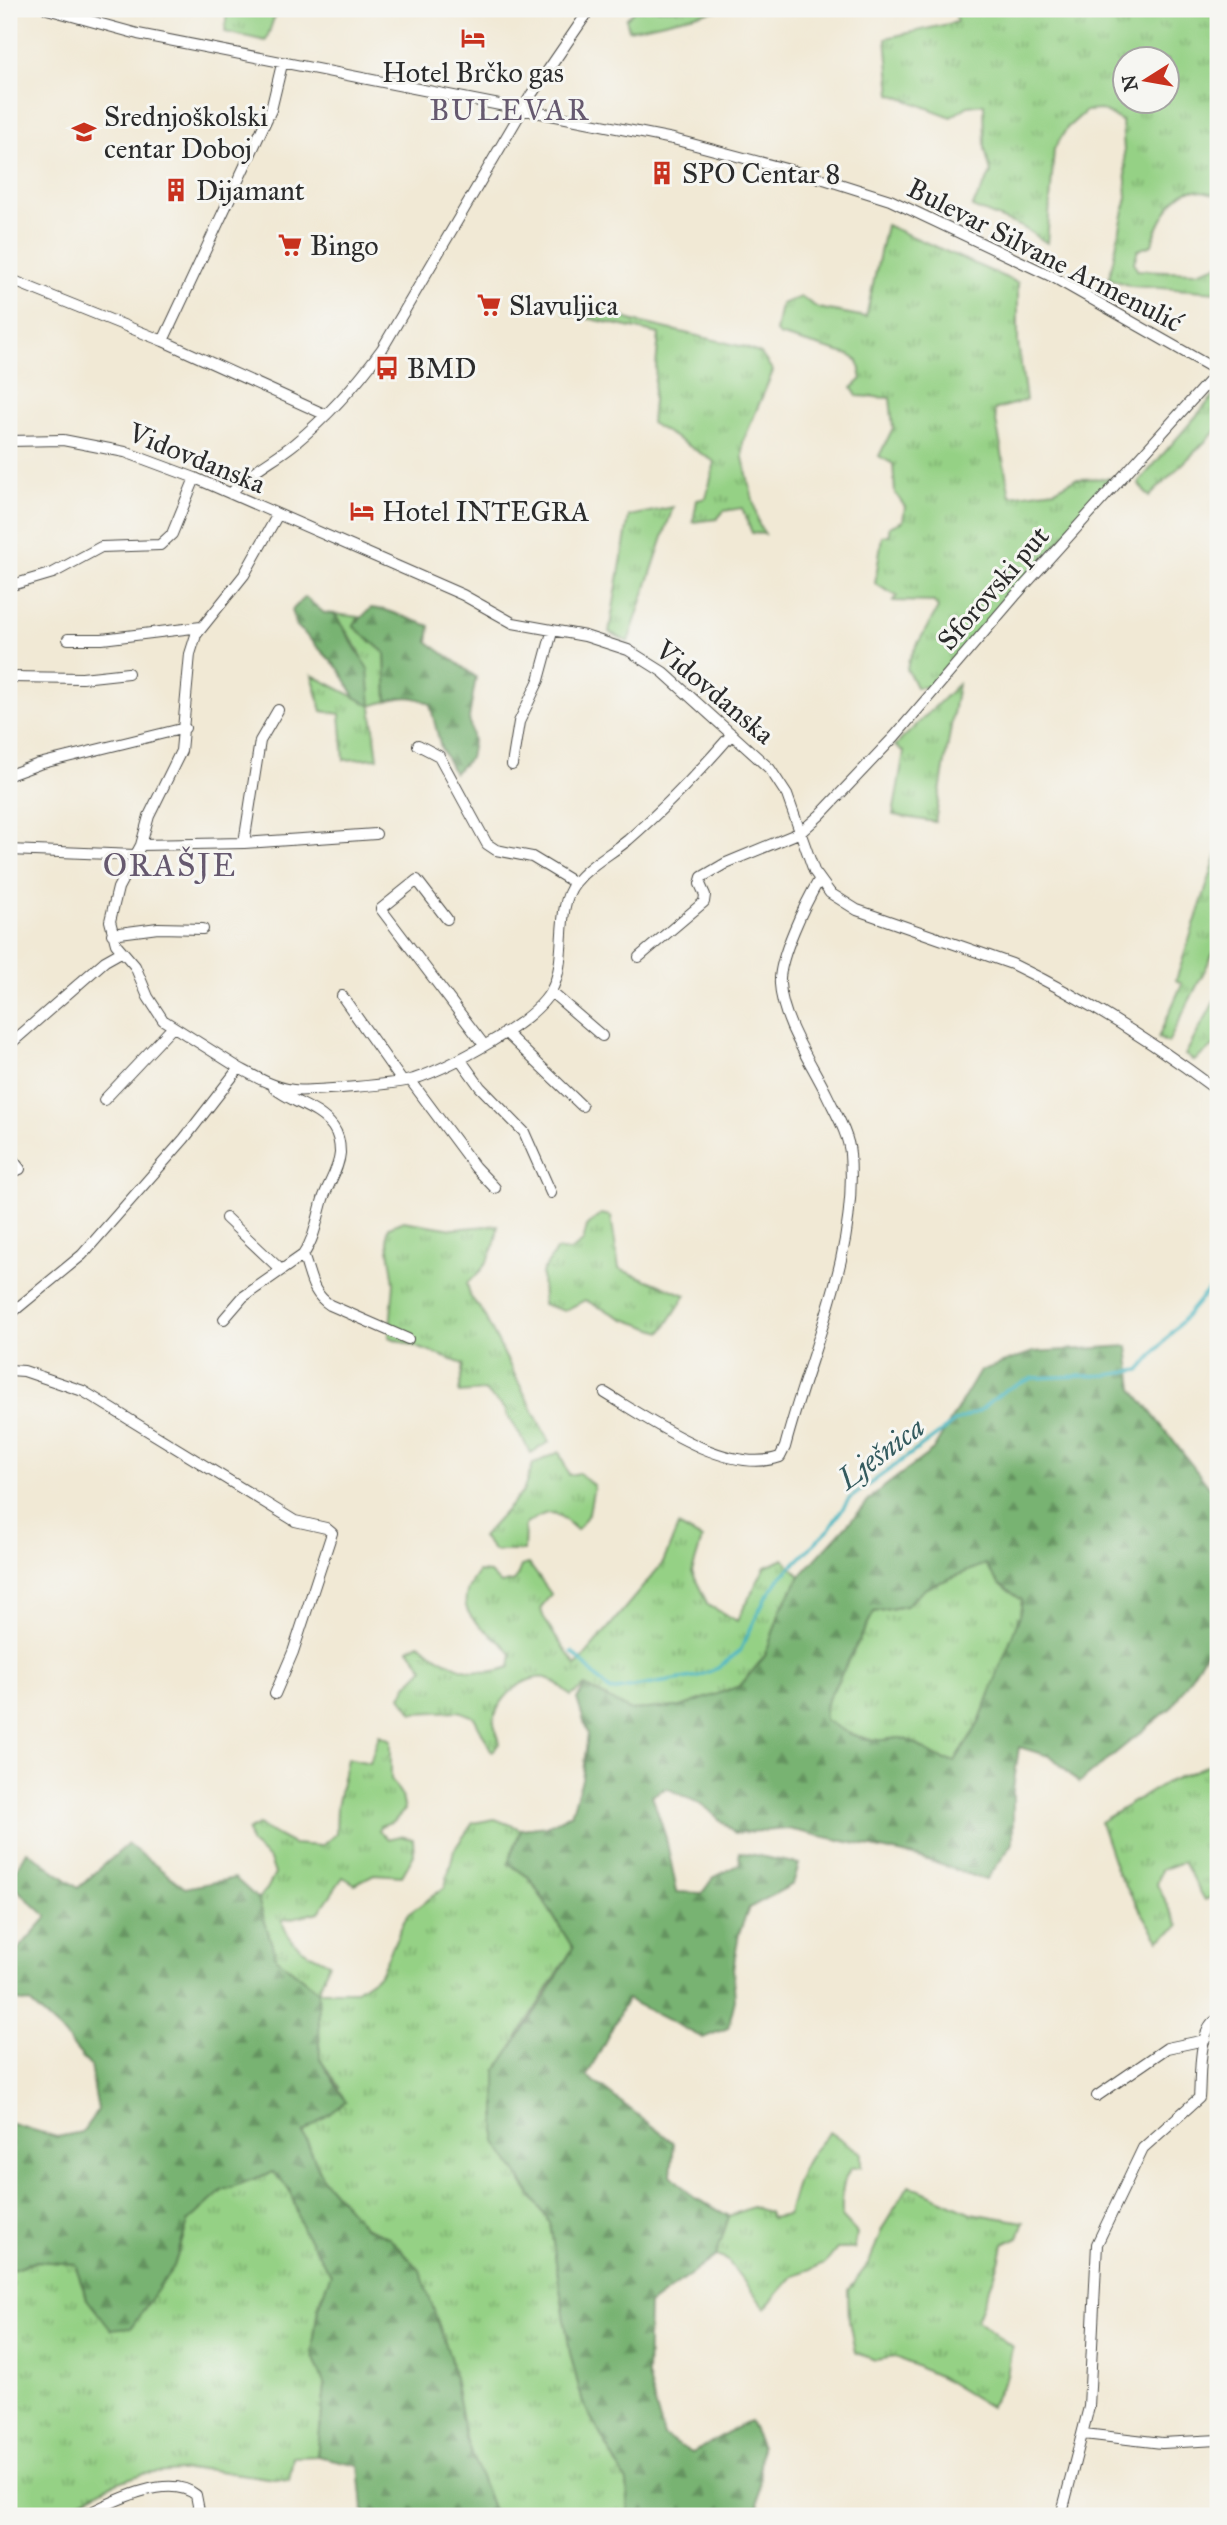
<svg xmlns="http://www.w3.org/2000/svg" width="1227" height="2525" font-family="'IM FELL Great Primer',serif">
<defs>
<pattern id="grass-tufts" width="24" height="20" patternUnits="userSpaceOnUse" patternTransform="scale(1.75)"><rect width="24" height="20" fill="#95d185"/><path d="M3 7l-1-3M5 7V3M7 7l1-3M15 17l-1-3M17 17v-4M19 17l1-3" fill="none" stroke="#7aaa6d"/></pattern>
<pattern id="forest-firs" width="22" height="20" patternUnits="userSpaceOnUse" patternTransform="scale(1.75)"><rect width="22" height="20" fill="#78b372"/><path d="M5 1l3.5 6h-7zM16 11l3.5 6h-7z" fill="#63925e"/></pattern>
</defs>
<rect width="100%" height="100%" fill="#f6f6f2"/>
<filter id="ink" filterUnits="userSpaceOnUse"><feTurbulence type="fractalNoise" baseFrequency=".0143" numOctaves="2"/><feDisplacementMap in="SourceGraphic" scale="14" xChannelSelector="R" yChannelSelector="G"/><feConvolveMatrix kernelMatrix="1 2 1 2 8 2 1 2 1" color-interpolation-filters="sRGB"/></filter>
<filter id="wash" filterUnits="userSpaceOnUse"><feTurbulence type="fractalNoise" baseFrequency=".00686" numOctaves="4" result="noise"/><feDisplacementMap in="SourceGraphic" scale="28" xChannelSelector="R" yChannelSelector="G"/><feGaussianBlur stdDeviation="1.57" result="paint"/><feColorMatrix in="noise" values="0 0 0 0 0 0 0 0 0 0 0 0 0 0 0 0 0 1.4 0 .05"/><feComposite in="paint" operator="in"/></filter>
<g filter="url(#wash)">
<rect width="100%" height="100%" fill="#f1e9d5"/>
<path fill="url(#grass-tufts)" stroke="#607e58" stroke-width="2" fill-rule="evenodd" d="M227 9H277L266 41 225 32Z
M635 9H722L629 30 626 19Z
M954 9H1218V195C1210 193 1198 189 1190 190 1172 194 1155 230 1152 245L1138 250 1134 262 1137 270 1197 272 1218 265V292L1130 286 1109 278 1127 197 1122 121 1101 110 1086 111 1067 128 1054 149 1047 243 1022 227 972 207 991 173 985 149 984 104 968 106 951 117 891 94 886 38 957 22ZM1126 60H1168V102H1126Z
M886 225 1018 283V343L1026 400 994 410 1010 496 1055 490 1075 479 1116 478 929 687H916L907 669 909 659 938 608 934 602 893 601 897 596 875 584 882 536 889 535V527L903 521 905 507 895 493 893 464 879 456 893 428 890 398 857 396 852 388 862 379 858 361 849 355 779 335 776 332 781 304 801 297 818 308 866 317Z
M567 307 610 311 630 320 744 347 761 354 773 371 743 442V458L759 525 765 534 752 533 742 508 724 511 717 519 693 522 697 500 706 498 715 462 651 423 659 334 564 313Z
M1218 391V429L1149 497 1138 483Z
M673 507 628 642 609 632 629 516Z
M335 614 359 617 353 626 385 653 387 701 371 706 378 758 344 760 340 714 322 711 312 675 370 705 360 652Z
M958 684 935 822 893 815 904 752 895 746Z
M1218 852V944L1168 1043 1158 1038 1182 984 1176 980Z
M1218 995V1043L1194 1061 1185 1055Z
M601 1214 611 1216 619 1269 686 1295 662 1332 624 1319 585 1300 564 1311 543 1304 542 1273 556 1250 570 1251 583 1242 587 1226Z
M403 1221 453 1229 498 1225C496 1250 487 1269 467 1283L470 1296 482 1311 549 1442 531 1453 502 1406 484 1391 459 1393 463 1364 389 1337 394 1283 387 1236 389 1227Z
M559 1452 569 1475 579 1473 594 1486 589 1513 577 1530C554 1510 551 1507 525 1525L524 1551H494L482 1537 523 1492 533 1464Z
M678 1526 702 1539 692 1572 708 1605 737 1621 765 1567 784 1559 800 1576 781 1609 765 1656 740 1686 681 1707 629 1710 585 1686 571 1696C565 1691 557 1682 549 1679 527 1671 495 1700 494 1722 494 1728 499 1737 500 1743L492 1752 474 1717 459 1711 413 1713 401 1697 407 1685 424 1668 409 1649 419 1643C447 1665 474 1680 510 1667L512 1654C487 1624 444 1617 478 1572L490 1573 501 1584 515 1581 521 1566 529 1564 551 1594 541 1608C542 1622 567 1651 576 1666L663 1563Z
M985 1564 999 1584 1022 1600 1020 1615 979 1723 955 1761C934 1761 922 1743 901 1738 894 1737 887 1741 880 1740 858 1739 843 1731 825 1720V1705L874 1612 905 1606 926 1588Z
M379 1735 391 1740V1779L402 1796 405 1810 394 1821 380 1826 379 1830 387 1839 400 1836 413 1839 414 1855 402 1876 374 1874 355 1884 343 1877 319 1912 282 1920C288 1945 308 1953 329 1963L318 1991H355L380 1974 407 1915 445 1887 454 1850 473 1823 495 1819 521 1829 509 1863 529 1878 573 1948 517 2038 521 2181 550 2223 570 2353 583 2403 627 2482 629 2516H495L465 2437 450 2357 389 2237 364 2227 323 2179 303 2132 339 2087 320 2059 318 1991 276 1958 258 1899 267 1889 275 1874 270 1860 250 1843 248 1831 258 1825 293 1844 321 1846 336 1834 337 1807 347 1758 370 1763Z
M1217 1761 1218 1894 1205 1900 1183 1862 1161 1870 1157 1885 1179 1926 1159 1940 1117 1872 1100 1822 1165 1783Z
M830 2132 861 2153V2167L851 2168C840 2184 842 2198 842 2217L857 2233 854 2249H837L825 2264 794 2275 765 2308 727 2260 716 2256 729 2216 752 2207 769 2212 771 2218 788 2215C797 2178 802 2160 830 2132Z
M273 2172 289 2189 304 2230 331 2274 318 2307 312 2353 325 2386 317 2456 293 2457 289 2481 204 2469 142 2474 108 2486 53 2516H9V2271L37 2261 75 2264 87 2299 174 2266 188 2222 223 2190Z
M909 2185 971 2213 1024 2222 1018 2237 1003 2244C999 2271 986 2294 977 2320L1012 2347 1007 2376 990 2407 940 2377 896 2357 875 2360 855 2352 849 2321 848 2290 869 2263 882 2229Z"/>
<path fill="url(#forest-firs)" stroke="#526f4e" stroke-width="2" fill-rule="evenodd" d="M305 597 324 613 335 614 368 669 371 706 355 697 339 669 296 625 292 610Z
M371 608 385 610 430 626 428 642 476 677 469 718 473 742 470 758 454 773 441 748 430 704C414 695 404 696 387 701L385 653 353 626Z
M1128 1346 1133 1389 1209 1487 1218 1493V1633L1172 1707 1079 1783 1052 1757 1019 1747 1013 1789V1843L986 1880 918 1857 788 1829 735 1833 703 1805 667 1788 652 1795 666 1838 677 1892 702 1893 713 1878 740 1864 739 1852 799 1864 793 1884 749 1908 739 1933 733 1970 735 2000 728 2028 703 2038 627 1999 587 2076 674 2143 671 2175 693 2197 729 2216 716 2256 649 2305 647 2376 664 2436 691 2453C712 2444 728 2429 750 2422L761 2445 758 2516H629L627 2482 583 2403 570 2353 550 2223 496 2142V2071L547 1994 573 1948 530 1878 508 1863 521 1829 547 1826 571 1814 582 1779 588 1734 577 1699 585 1686 629 1710 681 1707 740 1686 765 1656 781 1609 800 1576 877 1492 933 1450 980 1371 1033 1352ZM985 1564 999 1584 1022 1600 1020 1615 979 1723 955 1761C934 1762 922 1743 901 1738 894 1737 887 1741 880 1740 858 1740 843 1731 825 1720V1705L874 1612 905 1606 926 1588Z
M128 1844 185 1888 235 1878 258 1899 276 1958 318 1991 320 2059 346 2102 303 2133 323 2179 364 2227 389 2237 420 2270 450 2357 465 2437 495 2516H369L363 2509 359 2465 317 2456 325 2386 312 2353 318 2307 331 2274 303 2230 289 2189 273 2172 223 2190 188 2222 174 2266 131 2328 111 2330 87 2299 75 2264 37 2261 9 2271V2123L57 2137 82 2132 98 2110 90 2066 60 2030 30 2003 9 2000V1960L47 1917 9 1882 27 1851 78 1888Z"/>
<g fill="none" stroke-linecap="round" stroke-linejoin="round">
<path stroke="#46b5bf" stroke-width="3.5" d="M572 1652 610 1691 699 1676 718 1668 740 1651 765 1599 780 1578 829 1529 849 1499 956 1421 979 1411 1005 1390 1033 1378 1108 1375 1140 1370 1210 1288 1218 1283"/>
</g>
</g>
<g filter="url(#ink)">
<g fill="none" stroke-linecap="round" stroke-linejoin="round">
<g stroke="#494844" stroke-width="12">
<path id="minor" d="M47 9 138 34 673 139 827 180 890 200 1053 277 1218 371
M9 279 163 341 326 415
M163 341 271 110 282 64
M9 441 63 440 125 452 195 478 399 567 463 595 513 623 585 636 628 650 663 672 770 769 787 795 814 871 830 893 857 910 1012 964C1085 999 1153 1042 1218 1091
M231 494C247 472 273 461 294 444 328 416 356 385 382 349L531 95 590 9
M9 586 53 573 101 547 160 545 172 534 195 478
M68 639H102L201 627
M9 677 82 678 128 673
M418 745 439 756 487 844 496 850 532 857 575 883
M512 765 519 722 539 680 552 632
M9 775 39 764 185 728
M244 843 260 741 278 710
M141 845 244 843 376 834
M9 850 135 855
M447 919 417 880 381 909 484 1045
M112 934 158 928 203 929
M639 957 704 902 705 895 700 884 702 877 726 863 801 832 820 815 895 736 1015 596 1218 371
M551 992 602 1036
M342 996 402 1081
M505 1032 582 1106
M9 1045 105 961 121 952
M460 1059 480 1087 524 1132 551 1193
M239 1068C256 1077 273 1087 293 1090 306 1092 401 1084 414 1079 450 1067 533 1024 551 991 569 960 554 909 575 883 589 865 611 854 628 840 666 807 700 771 732 734
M411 1081 475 1167 495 1188
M274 1088C292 1103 318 1107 333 1127 338 1134 340 1143 340 1153 339 1169 328 1184 323 1199 317 1219 315 1238 303 1255 311 1275 311 1293 330 1305L408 1339
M104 1100 172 1028
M9 1155 20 1169 9 1174
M226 1218 281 1270
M9 1315 82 1255 184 1139 239 1068 163 1020 148 997 135 966 116 944 110 921 118 888 141 845 149 816 181 751 190 654 196 635 244 575 277 516
M224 1319 243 1297 303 1255
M9 1370 24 1371 83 1391 295 1521 326 1528 332 1533 293 1652 275 1694
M605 1393C650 1420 727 1476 780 1457L785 1447C810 1350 858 1256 850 1154 849 1135 835 1112 827 1095 811 1062 782 1021 780 984 778 959 806 902 819 880
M1097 2096 1167 2048 1205 2040
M1084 2434 1162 2443 1218 2440
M83 2516C110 2503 168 2472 196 2495L200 2516
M1061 2516 1089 2407 1097 2244 1143 2148 1199 2098C1201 2077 1197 2030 1218 2019"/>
</g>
<use href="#minor" stroke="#fff" stroke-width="10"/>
</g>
</g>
<defs>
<g id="hotel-bare" transform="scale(1.89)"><path d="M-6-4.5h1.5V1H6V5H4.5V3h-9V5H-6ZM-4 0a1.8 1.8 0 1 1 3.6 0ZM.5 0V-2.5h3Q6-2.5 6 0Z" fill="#c8321e" stroke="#f6f6f2" stroke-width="2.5" paint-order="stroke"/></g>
<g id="school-bare" transform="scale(1.89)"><path d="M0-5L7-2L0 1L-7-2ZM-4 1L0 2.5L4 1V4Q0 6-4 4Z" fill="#c8321e" stroke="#f6f6f2" stroke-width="2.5" paint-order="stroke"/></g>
<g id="building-bare" transform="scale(1.89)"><path d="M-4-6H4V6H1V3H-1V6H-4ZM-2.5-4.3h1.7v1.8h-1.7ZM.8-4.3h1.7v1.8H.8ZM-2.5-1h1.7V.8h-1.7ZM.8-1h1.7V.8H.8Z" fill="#c8321e" stroke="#f6f6f2" stroke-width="2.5" paint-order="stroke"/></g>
<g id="supermarket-bare" transform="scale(1.89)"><path d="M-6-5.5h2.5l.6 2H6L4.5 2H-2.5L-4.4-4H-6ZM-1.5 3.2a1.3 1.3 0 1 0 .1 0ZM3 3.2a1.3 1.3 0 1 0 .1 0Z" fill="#c8321e" stroke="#f6f6f2" stroke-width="2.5" paint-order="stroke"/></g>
<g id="bus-bare" transform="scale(1.89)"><path d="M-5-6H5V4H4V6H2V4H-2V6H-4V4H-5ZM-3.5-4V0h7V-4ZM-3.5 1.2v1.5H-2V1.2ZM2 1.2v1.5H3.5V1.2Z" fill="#c8321e" stroke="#f6f6f2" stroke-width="2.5" paint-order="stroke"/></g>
</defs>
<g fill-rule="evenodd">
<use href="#hotel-bare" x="473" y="38"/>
<use href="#school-bare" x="84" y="132"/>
<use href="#building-bare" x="662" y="173"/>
<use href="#building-bare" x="176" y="190"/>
<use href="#supermarket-bare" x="290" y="245"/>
<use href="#supermarket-bare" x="489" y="305"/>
<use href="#bus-bare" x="387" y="368"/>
<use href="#hotel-bare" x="362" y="511"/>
</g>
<g text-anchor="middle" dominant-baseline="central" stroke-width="6" stroke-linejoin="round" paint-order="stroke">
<g font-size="28" fill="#2b2b2b" stroke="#f6f6f2" text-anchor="start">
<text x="473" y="72" text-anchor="middle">Hotel Brčko gas</text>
<text x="104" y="116">Srednjoškolski<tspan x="104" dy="32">centar Doboj</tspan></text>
<text x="682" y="173">SPO Centar 8</text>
<text x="196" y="190">Dijamant</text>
<text x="310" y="245">Bingo</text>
<text x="509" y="305">Slavuljica</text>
<text x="407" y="368">BMD</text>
<text x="382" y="511">Hotel INTEGRA</text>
</g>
<g font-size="28" fill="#2b2b2b" stroke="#f6f6f2">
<text transform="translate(1045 255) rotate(27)">Bulevar Silvane Armenulić</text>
<text transform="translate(197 458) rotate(22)">Vidovdanska</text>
<text transform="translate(993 588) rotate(-49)">Sforovski put</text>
<text transform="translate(715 692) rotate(40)">Vidovdanska</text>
</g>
<g font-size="30" letter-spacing="2" fill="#66596f" stroke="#f6f6f2">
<text x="510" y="110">BULEVAR</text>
</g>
<g font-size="30" font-style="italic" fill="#345b5f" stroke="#f6f6f2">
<text transform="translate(881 1453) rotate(-37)">Lješnica</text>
</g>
<g font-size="32" letter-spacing="2" fill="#66596f" stroke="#f6f6f2">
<text x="170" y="865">ORAŠJE</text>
</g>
</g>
<rect width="1227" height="2525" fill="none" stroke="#f6f6f2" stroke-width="35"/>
<g transform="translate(1146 80) rotate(259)"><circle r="33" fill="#f6f6f2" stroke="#a5a5a2" stroke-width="2"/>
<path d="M0-5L12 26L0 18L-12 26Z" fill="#c8321e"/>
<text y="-10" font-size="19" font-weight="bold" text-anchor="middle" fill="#2b2b2b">N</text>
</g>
</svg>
